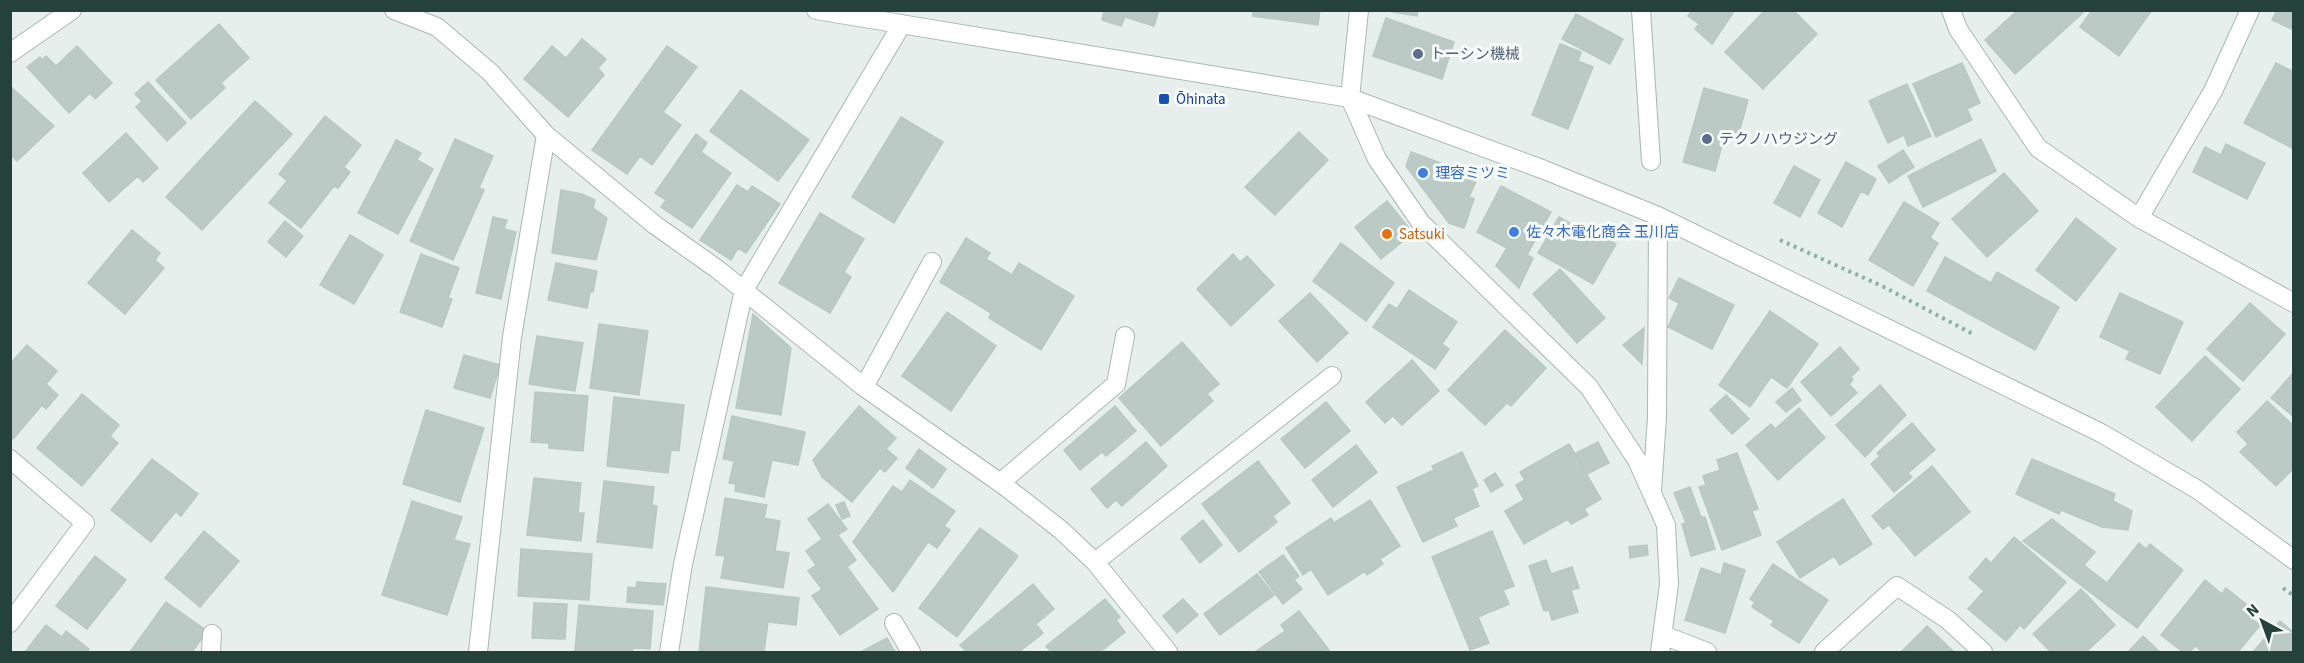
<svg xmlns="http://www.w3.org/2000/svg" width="2304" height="663" font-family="'Source Sans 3','Noto Sans JP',sans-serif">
<rect width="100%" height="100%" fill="#e6efeb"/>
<path fill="#bbcac4" stroke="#b8c9c2" stroke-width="1.5" d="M1101 10H1159L1154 26 1125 17 1121 26 1102 20 1104 11Z
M1253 10H1320L1318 25 1253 16Z
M1381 10H1418L1417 16Z
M1692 10H1735L1712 44 1695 29 1699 24 1688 16Z
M1765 10H1793L1817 34 1763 89 1725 52Z
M2018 10H2081L2083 13 2015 74 1985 40Z
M2092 10H2152L2119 56 2080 27Z
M2277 10H2294V30L2272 20Z
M1576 14 1623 39 1610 64 1562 39Z
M1386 18 1454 42 1442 79 1373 56Z
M219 24 249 58 221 83 225 88 191 119 156 80Z
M582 39 606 59 598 68 604 75 568 117 524 79 552 46 566 58Z
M1560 44 1581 52 1578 61 1593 67 1568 129 1532 115Z
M77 46 112 83 95 99 90 93 69 113 27 67 40 57 42 60 46 56 56 66Z
M667 46 697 67 663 112 681 125 652 165 640 156 627 174 592 150Z
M1962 63 1980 103 1967 109 1972 120 1936 137 1913 84Z
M2276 63 2294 72V149L2244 123Z
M148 82 186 123 167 141 136 107 142 101 135 94Z
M1907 84 1931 136 1908 146 1904 135 1888 143 1869 101Z
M10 86 54 126 17 161 10 154Z
M1704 88 1748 100 1739 133 1726 130 1715 171 1683 162Z
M741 90 809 140 778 181 710 131Z
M255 101 292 134 202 230 166 197Z
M325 116 361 145 344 167 350 172 338 188 334 186 301 228 269 203 287 181 279 174Z
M901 117 943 142 894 223 852 197Z
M1299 132 1328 160 1275 215 1245 187Z
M126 133 158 168 143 182 138 176 109 202 83 173Z
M696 134 707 143 701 152 731 173 692 228 661 207 666 200 655 193Z
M455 139 493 156 479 188 484 190 453 260 410 241Z
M1981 139 1996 171 1923 207 1908 176Z
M396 140 421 153 417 160 433 169 398 234 358 213Z
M2226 144 2265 163 2247 199 2193 172 2205 147 2221 155Z
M1903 150 1914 167 1889 183 1878 166Z
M1411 152 1478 177 1469 197 1474 199 1464 228 1449 223 1406 166Z
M1846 162 1876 179 1868 195 1861 191 1842 227 1818 213Z
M1794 166 1820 180 1800 217 1774 203Z
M2004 173 2038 211 1987 257 1952 219Z
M737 185 748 192 752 186 780 204 746 253 738 248 731 260 700 240Z
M1501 186 1551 212 1527 255 1533 258 1519 288 1496 266 1507 248 1477 232Z
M561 190 582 194 595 200 593 208 607 218 596 260 552 253Z
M1387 201 1413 233 1381 259 1355 227Z
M1904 202 1939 223 1930 238 1938 243 1913 286 1869 260Z
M820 213 864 239 844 272 851 277 830 313 779 283Z
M493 217 507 220 504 229 516 232 501 299 476 293Z
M1559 217 1589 234 1591 230 1616 244 1593 284 1538 253Z
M2076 218 2116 249 2076 301 2036 270Z
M285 221 303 236 286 257 268 242Z
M132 230 160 253 155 260 164 268 125 314 88 283Z
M350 235 383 255 354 304 320 285Z
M966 238 990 253 986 259 1012 275 1019 263 1074 296 1041 350 989 318 991 313 940 282Z
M1341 243 1394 283 1366 321 1313 281Z
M421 254 459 268 448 298 452 299 442 327 400 312Z
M1233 254 1240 262 1247 256 1274 285 1231 326 1197 289Z
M1945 257 1991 283 1997 272 2059 307 2035 350 1927 291Z
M556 263 597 271 593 292H590L587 308 548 300Z
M1560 269 1605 318 1577 343 1533 294Z
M1679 278 1734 305 1712 349 1668 327 1679 303 1669 298Z
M1409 290 1457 322 1442 344 1449 349 1435 369 1373 327 1389 304 1397 309Z
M1310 293 1348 333 1317 362 1279 321Z
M2120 293 2183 322 2160 374 2126 359 2130 351 2100 337Z
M2250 303 2285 334 2243 381 2207 349Z
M1770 311 1818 344 1787 388 1771 377 1750 407 1719 385Z
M947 312 996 346 951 411 902 376Z
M753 314 791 348 781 415 736 408Z
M599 324 648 331 639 395 590 388Z
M1644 328 1642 364 1623 345Z
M1505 330 1546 368 1511 406 1507 403 1485 425 1448 390Z
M537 336 583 343 575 391 529 384Z
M1182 342 1219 384 1207 394 1213 401 1161 446 1119 398Z
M27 345 57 371 46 384 58 395 46 409 42 405 13 439 10 437V364Z
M1840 347 1859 369 1851 377 1853 380 1849 384 1857 393 1831 416 1801 382Z
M464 355 500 365 490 398 454 388Z
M2205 356 2240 389 2192 441 2156 407Z
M1412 360 1439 391 1402 425 1393 416 1385 423 1366 402Z
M2294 372V417L2271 398Z
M1880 385 1906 415 1865 457 1836 425Z
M1792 388 1801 400 1786 412 1776 402Z
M535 392 588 396 583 451 549 448V443L531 442Z
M82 394 119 425 110 436 118 443 82 486 37 448Z
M1726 395 1749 419 1732 434 1710 410Z
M614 397 684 405 679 451 671 450 668 473 607 466Z
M2267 401 2294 426V468L2276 486 2240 452 2248 444 2237 432Z
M1326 402 1350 431 1305 468 1281 439Z
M859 406 896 438 886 449 897 458 885 472 880 468 852 502 822 477 813 460Z
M1115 406 1136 431 1106 456 1102 452 1080 470 1064 450Z
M1799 408 1825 438 1778 480 1746 445 1771 424 1775 429Z
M426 410 484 428 460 502 403 484Z
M732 416 805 432 798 465 772 460 764 497 735 491 736 484 729 483 734 461 723 459Z
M1912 423 1935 450 1908 473 1912 477 1894 492 1871 464 1880 456 1877 453Z
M1146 442 1167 466 1122 506 1116 500 1107 508 1091 489Z
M1598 442 1609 463 1587 474 1576 453Z
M1569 444 1601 499 1584 509 1588 515 1571 524 1568 519 1524 544 1505 511 1524 500 1516 485 1525 480 1520 472Z
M1356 445 1377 472 1333 507 1312 480Z
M919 449 946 469 933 488 906 468Z
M1462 452 1478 486 1472 489 1479 506 1453 518 1457 526 1423 542 1397 487 1434 470 1432 466Z
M1737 453 1758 509 1752 511 1761 535 1722 550 1699 487 1706 485 1703 476 1720 470 1717 460Z
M152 459 198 494 181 516 176 511 151 542 111 510Z
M2032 459 2115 494 2113 501 2132 511 2128 530 2102 527 2061 510 2059 514 2016 494Z
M1258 461 1290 503 1273 516 1277 522 1239 552 1202 504Z
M1932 466 1970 512 1915 556 1889 525 1883 529 1872 516Z
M1495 473 1503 485 1491 492 1484 480Z
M534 478 581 483 578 513H584L581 541 527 535Z
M910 480 955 511 944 526 950 530 937 548 928 542 893 592 853 542 893 486 902 492Z
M604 481 654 487 652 505 657 506 652 548 597 542Z
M1690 487 1701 517H1705L1715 549 1691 556 1682 524 1686 523 1674 493Z
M725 498 767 505 764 518 780 521 775 551 789 553 783 588 721 578 725 556 716 555Z
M1843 499 1872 544 1840 565 1834 556 1800 578 1777 542Z
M1370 500 1400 546 1380 559 1383 564 1367 575 1365 571 1328 595 1311 569 1303 575 1286 548 1331 518 1334 523Z
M412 501 462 517 454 540 470 544 447 615 382 595Z
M844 502 850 516 842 519 836 505Z
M828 504 847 529 838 535 856 560 847 567 878 609 840 635 812 596 822 589 808 571 816 565 806 551 822 539 808 519Z
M2052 519 2095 552 2084 565 2107 583 2139 543 2146 549 2150 544 2183 570 2137 628 2023 541Z
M1203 520 1222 545 1200 563 1181 538Z
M980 528 1018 556 957 637 919 608Z
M204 531 239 561 200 607 165 578Z
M1492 531 1514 586 1503 590 1509 604 1478 617 1489 643 1470 650 1432 557Z
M2014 537 2066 582 2024 629 2020 625 2006 641 1968 609 1984 591 1969 578 1986 558 1991 563Z
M1647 545 1648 555 1630 558 1629 547Z
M521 549 592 554 589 600 518 596Z
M1283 555 1299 576 1294 580 1302 589 1283 604 1259 572Z
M95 556 126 580 87 629 56 606Z
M1546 560 1551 574 1572 567 1579 588 1571 590 1578 612 1552 620 1549 610 1544 611 1529 566Z
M1724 563 1745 570 1725 633 1685 620 1701 568 1721 575Z
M1773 564 1828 600 1799 643 1771 625 1774 621 1752 607 1755 602 1750 599Z
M1257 574 1274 595 1220 635 1204 614Z
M2205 580 2222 594 2226 588 2246 604 2241 610 2260 625 2238 652H2203L2195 646 2190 652H2183L2161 635Z
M637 582 666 584 663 605 627 602 628 587 636 588Z
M1033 584 1054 609 1036 624 1043 633 1019 652H967L960 645Z
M706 587 799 598 796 625 768 622 764 652H699Z
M2081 589 2115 625 2086 652H2051L2033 634Z
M1105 599 1120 617 1116 620 1125 632 1100 652H1051L1046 646Z
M1183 599 1198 615 1177 633 1163 616Z
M166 602 207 631 192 652H130Z
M534 603 567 604 565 639 532 638Z
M579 605 653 611 650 649 633 648 632 652 575 651Z
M1299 611 1329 650 1255 652 1285 631 1281 625Z
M2280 621 2294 633V652H2253Z
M46 625 62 637 66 631 89 649 86 652H25Z
M1927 626 1954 652H1901Z
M2143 636 2160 652H2128Z
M887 638 895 652H861Z"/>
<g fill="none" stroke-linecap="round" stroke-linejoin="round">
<g stroke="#a8b8b2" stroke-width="20">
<path id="minor" d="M394 10 437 27 490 72 546 135 655 225 717 269 864 387 1006 487 1061 530 1095 562 1168 652
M816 10 1350 98 1542 169 1658 216 2101 433 2198 490 2294 560
M1359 10 1350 98 1377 159 1421 223 1589 387 1637 460 1666 525 1669 584 1660 652
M1641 10 1651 161
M1951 10 1958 29 2038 148 2139 218 2294 303
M10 53 72 10
M2139 218 2213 91 2250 10
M864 387 932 262
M10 459 85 523 10 623
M1000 483 1116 384 1125 336
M1652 491 1657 417 1658 216
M1095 562 1332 376
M894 623 911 652
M1663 635 1707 652
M211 652 212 634
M478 652 512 337 546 135
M669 652 683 564 744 290 902 24
M1824 652 1897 586 1948 620 1983 652"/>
</g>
<path stroke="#86b3a5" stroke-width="4" stroke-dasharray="3 4.5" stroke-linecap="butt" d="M1780 240 1882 286 1973 334
M2283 588 2294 596"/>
<use href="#minor" stroke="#fff" stroke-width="18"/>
</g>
<g fill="#5c6f8a" stroke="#f7fbf9" stroke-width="2">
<circle cx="1418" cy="54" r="6"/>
<circle cx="1707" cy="139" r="6"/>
</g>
<rect fill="#1a4fb4" stroke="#f7fbf9" stroke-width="2" x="1158" y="93" width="12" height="12" rx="3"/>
<g fill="#3f7fe0" stroke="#f7fbf9" stroke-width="2">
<circle cx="1423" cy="173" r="6"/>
<circle cx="1514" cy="232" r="6"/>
</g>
<circle fill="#e8710a" stroke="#f7fbf9" stroke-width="2" cx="1387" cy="234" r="6"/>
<g text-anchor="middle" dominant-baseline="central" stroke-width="6" stroke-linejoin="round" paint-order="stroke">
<g font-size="15" fill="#4e5e75" stroke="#f7fbf9" text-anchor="start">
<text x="1430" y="54">トーシン機械</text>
<text x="1719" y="139">テクノハウジング</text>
</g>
<g font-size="15" fill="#164399" stroke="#f7fbf9" text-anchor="start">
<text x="1176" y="99">Ōhinata</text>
</g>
<g font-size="15" fill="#366cbe" stroke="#f7fbf9" text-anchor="start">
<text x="1435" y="173">理容ミツミ</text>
<text x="1526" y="232">佐々木電化商会 玉川店</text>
</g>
<g font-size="15" fill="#c56008" stroke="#f7fbf9" text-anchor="start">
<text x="1399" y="234">Satsuki</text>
</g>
</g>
<rect width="2304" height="663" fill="none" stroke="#24423a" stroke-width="24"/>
<g transform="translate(2262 621) rotate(319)" stroke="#f7fbf9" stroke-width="4.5" paint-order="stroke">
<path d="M0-4.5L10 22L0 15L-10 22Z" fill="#24423a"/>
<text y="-9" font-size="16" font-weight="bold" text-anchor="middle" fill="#24423a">N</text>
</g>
</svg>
